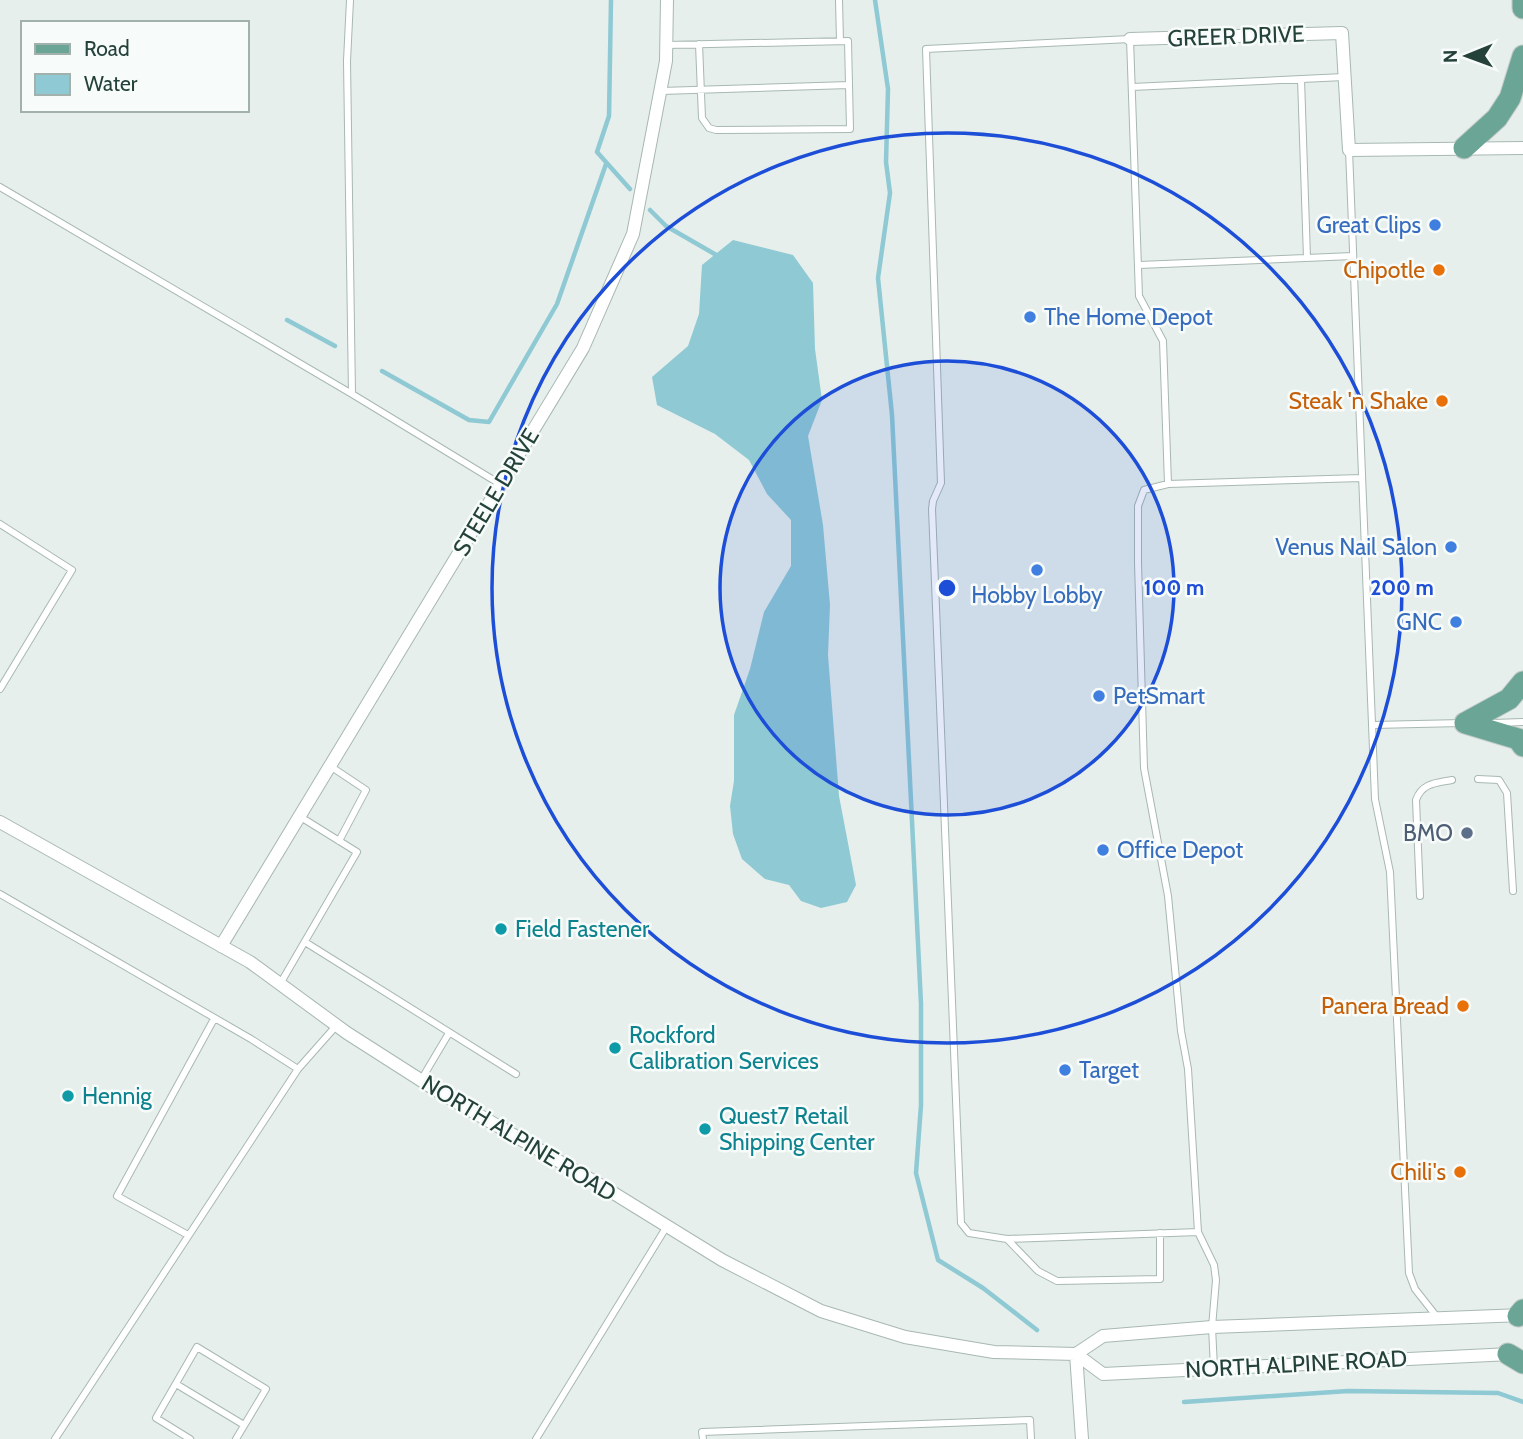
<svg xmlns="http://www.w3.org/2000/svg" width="1523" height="1439" font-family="Cabin,sans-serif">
<rect width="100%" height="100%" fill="#e6efeb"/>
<path fill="#8ec9d4" d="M733 240 793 255 813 283 815 349 822 400 808 436 823 525 830 605 828 655 839 796 856 885 847 902 821 908 801 901 789 885 765 879 742 859 733 834 730 806 734 781V715L750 669 764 612 791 566V520L767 494 749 460 715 434 657 405 652 377 688 346 699 314 702 265Z"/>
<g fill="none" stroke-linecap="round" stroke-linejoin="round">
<path stroke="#8ec9d4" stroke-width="4.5" d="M611 0 609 116 597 152 630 189
M875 0 888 89 886 162 890 193 878 278 892 415 921 1004V1105L916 1173 938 1260 983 1288 1037 1330
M650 210 666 226 718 256
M287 320 335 346
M382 371 469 420 489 422 557 304 606 164
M1184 1402 1348 1391 1498 1393 1523 1402"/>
<g stroke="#a8b8b2" stroke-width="8">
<path id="lane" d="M350 0 347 61 352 394 500 484
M839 0 840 41
M699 44 702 118 709 128 716 130 850 129 849 85
M1301 79 1307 258
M1132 87 1344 77
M661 91 849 85 848 41 667 45
M1349 150 1375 799 1390 872 1409 1273 1415 1289 1437 1317
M0 187 352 394
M1139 265 1353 256
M1168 484 1163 341 1139 296 1130 39 926 49 941 483 933 501 932 509 961 1223 969 1233 1007 1239 1198 1232
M0 524 72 570 0 689
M1493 723 1523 722
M1373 725 1462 723
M330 766 366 790 339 841
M1478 779 1499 780 1507 793 1513 891
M0 894 251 1039 298 1069 55 1439
M1420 896 1416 800C1422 783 1436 783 1452 780
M305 942 516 1074
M280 984 357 852 299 816
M298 1069 336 1026
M421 1080 449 1033
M188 1235 117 1196 214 1019
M1007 1239 1038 1271 1057 1281 1160 1279V1233
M1214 1368 1212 1327 1216 1280 1214 1265 1198 1232 1188 1069 1181 1031 1168 896 1144 768 1138 563V506L1144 490 1168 484 1361 478
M176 1384 244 1425
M190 1439 156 1418 197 1347 266 1389 236 1439
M536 1439 667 1226
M703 1439 702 1432 1030 1420 1031 1439"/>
</g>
<g stroke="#a8b8b2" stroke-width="14">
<path id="street" d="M1130 39 1342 33 1349 150 1523 148
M0 822 250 962 347 1033 444 1095 602 1186 722 1260 821 1311 905 1337 994 1352 1076 1354 1103 1374 1511 1354
M221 946 583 348 633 234 666 61 667 0
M1076 1354 1103 1336 1212 1327 1523 1315
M1076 1354 1082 1439"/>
</g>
<g stroke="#c2cac8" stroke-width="23">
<path id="primary" d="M1523 0V8
M1464 148 1497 118 1510 98 1523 56
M1465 723 1509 699 1523 682
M1465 723 1518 739 1523 746
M1518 1316 1523 1310
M1508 1354 1523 1363"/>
</g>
<use href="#lane" stroke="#fff" stroke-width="6"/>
<use href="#street" stroke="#fff" stroke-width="12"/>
<use href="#primary" stroke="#6aa596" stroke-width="21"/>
</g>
<circle cx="947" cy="588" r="227" fill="#1d4ed8" fill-opacity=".12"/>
<g fill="none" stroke="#1d4ed8" stroke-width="3.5">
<circle cx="947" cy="588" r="227"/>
<circle cx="947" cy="588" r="455"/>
</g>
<g fill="#3f7fe0" stroke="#f7fbf9" stroke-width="2.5">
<circle cx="1435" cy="225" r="7"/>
<circle cx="1030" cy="317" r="7"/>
<circle cx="1451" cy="547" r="7"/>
<circle cx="1037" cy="570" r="7"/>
<circle cx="1456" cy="622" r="7"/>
<circle cx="1099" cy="696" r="7"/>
<circle cx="1103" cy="850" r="7"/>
<circle cx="1065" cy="1070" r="7"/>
</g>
<g fill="#e8710a" stroke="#f7fbf9" stroke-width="2.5">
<circle cx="1439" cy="270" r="7"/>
<circle cx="1442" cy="401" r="7"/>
<circle cx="1463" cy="1006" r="7"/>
<circle cx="1460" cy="1172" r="7"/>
</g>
<circle fill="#5c6f8a" stroke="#f7fbf9" stroke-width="2.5" cx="1467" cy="833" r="7"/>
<g fill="#0f9aa8" stroke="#f7fbf9" stroke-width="2.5">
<circle cx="501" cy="929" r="7"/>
<circle cx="615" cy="1048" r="7"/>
<circle cx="68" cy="1096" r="7"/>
<circle cx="705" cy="1129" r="7"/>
</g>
<g text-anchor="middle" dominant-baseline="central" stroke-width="5" stroke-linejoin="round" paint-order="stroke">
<g font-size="23" fill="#24423a" stroke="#f7fbf9">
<text transform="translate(1236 36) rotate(-2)">GREER DRIVE</text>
<text transform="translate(496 492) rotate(-59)">STEELE DRIVE</text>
<text transform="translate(519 1138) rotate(31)">NORTH ALPINE ROAD</text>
<text transform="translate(1296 1364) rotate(-3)">NORTH ALPINE ROAD</text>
</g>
<g font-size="23" fill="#366cbe" stroke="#f7fbf9" text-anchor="start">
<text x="1421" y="225" text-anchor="end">Great Clips</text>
<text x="1044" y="317">The Home Depot</text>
<text x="1437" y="547" text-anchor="end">Venus Nail Salon</text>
<text x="1037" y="595" text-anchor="middle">Hobby Lobby</text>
<text x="1442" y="622" text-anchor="end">GNC</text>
<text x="1113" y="696">PetSmart</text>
<text x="1117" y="850">Office Depot</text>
<text x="1079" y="1070">Target</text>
</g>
<g font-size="23" fill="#c56008" stroke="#f7fbf9" text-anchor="end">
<text x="1425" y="270">Chipotle</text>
<text x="1428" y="401">Steak 'n Shake</text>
<text x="1449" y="1006">Panera Bread</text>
<text x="1446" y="1172">Chili's</text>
</g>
<g font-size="23" fill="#4e5e75" stroke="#f7fbf9" text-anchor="end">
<text x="1453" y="833">BMO</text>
</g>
<g font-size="23" fill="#0d838f" stroke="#f7fbf9" text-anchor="start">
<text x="515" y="929">Field Fastener</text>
<text x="629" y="1035">Rockford<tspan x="629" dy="26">Calibration Services</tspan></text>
<text x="82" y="1096">Hennig</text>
<text x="719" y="1116">Quest7 Retail<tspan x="719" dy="26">Shipping Center</tspan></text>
</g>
</g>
<circle cx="947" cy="588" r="10" fill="#1d4ed8" stroke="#f7fbf9" stroke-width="3.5"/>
<g font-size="21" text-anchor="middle" font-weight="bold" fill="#1d4ed8" stroke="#f7fbf9" stroke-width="5" stroke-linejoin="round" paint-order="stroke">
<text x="1174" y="595">100 m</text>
<text x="1402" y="595">200 m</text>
</g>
<rect x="21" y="21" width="228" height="91" fill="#f7fbf9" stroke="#a3b1ad" stroke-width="2"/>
<rect x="35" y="44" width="35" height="10" fill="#6aa596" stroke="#a3b1ad" stroke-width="2"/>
<text x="84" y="56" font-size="21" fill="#24423a">Road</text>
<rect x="35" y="74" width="35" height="21" fill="#8ec9d4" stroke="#a3b1ad" stroke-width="2"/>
<text x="84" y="91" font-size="21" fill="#24423a">Water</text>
<g transform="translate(1467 56) rotate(269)" stroke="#f7fbf9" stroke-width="5" paint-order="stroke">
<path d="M0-5L12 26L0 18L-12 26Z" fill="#24423a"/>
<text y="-10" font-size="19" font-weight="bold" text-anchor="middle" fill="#24423a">N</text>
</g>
</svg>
